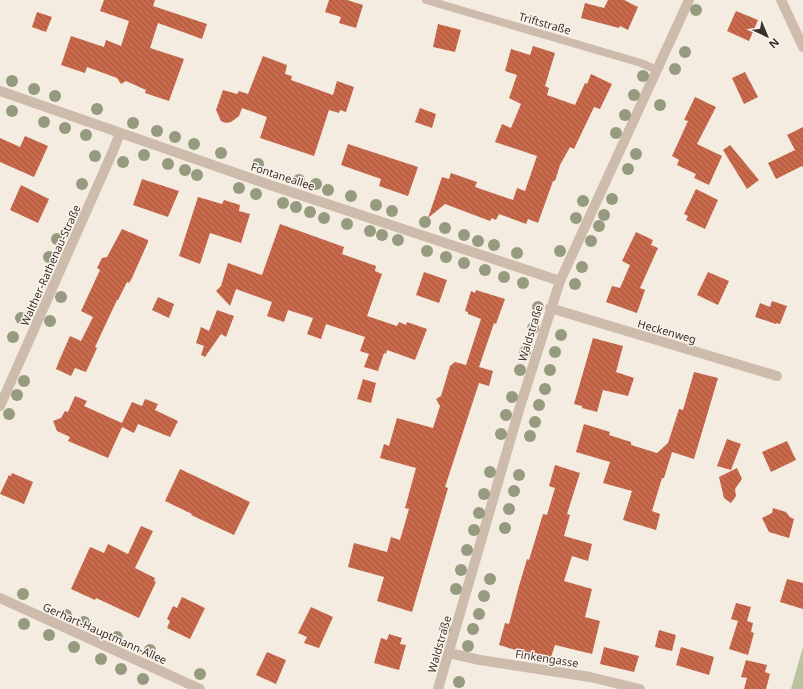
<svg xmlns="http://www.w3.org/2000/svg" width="803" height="689" font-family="'Noto Sans',sans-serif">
<defs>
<pattern id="building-back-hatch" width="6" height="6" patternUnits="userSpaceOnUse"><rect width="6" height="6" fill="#c8694b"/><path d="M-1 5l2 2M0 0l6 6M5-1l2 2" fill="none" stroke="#a4573f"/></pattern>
</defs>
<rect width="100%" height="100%" fill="#f4ebe1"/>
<path fill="#b8c4a0" d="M803 647V689H791Z"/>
<path fill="url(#building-back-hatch)" d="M104 0H155L153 6 207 24 202 39 158 23 150 48 184 59 169 101 145 93 146 90 126 81 121 84 117 78 87 67 85 73 61 65 71 36 104 47 106 40 121 46 129 21 100 11Z
M329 0H347L363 5 356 28 339 23 341 17 325 12Z
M608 0H624L638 7 628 30 620 26 619 28 581 18 585 3 604 8Z
M736 11 758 20 749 41 727 31Z
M37 12 52 17 46 32 32 27Z
M438 24 461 30 455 52 433 47Z
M533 46 555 53 545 86 549 88 547 95 575 105 585 83 587 84 591 74 612 84 600 109 594 107 574 149 570 147 560 165 555 181H553L538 223 528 219 526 224 499 214 496 220 492 218 490 221 445 204 428 218 442 177 449 179 451 173 477 182 475 187 513 200 517 188 525 191 537 156 495 142 502 124 511 128 521 104 509 98 517 75 505 71 511 49 530 55Z
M263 56 287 65 285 74 292 76 291 80 333 95 337 81 354 87 346 112 340 110 339 113 329 110 314 156 260 138 267 117 242 108 239 116 231 122 226 123 221 121 216 110 223 90 237 94 239 91 248 94Z
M745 72 758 97 744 104 732 78Z
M695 97 716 107 697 144 722 156 709 185 694 178 696 174 677 165 679 160 672 156 688 121 684 120Z
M420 108 436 114 432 128 415 122Z
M803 127V167L802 166 776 179 768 163 795 150 787 135Z
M25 136 48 146 34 177 0 162V138L20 147Z
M348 144 418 167 408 196 379 186 381 179 341 165Z
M730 145 759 180 747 189 723 150Z
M142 179 179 191 168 217 133 205Z
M21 185 49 199 38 223 10 210Z
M696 189 718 200 705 229 686 220 688 216 684 214Z
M198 197 222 204 224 200 240 205 239 211 250 214 241 243 210 233 200 264 179 256Z
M280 224 344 247 342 254 376 266 375 271 382 274 367 316 397 326 399 322 406 325 407 322 427 329 415 360 387 350 386 354 384 353 378 371 364 367 369 354 360 351 365 337 326 324 321 339 307 334 313 318 288 310 284 322 267 316 272 302 236 289 230 306 216 291 221 286 228 263 262 275Z
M122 229 148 240V242L132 278 129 283 127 282 118 300H117L95 347 97 348 86 372 75 368 71 376 56 369 59 361 70 336 81 341 93 317 81 311 100 270 97 268 102 258 107 257Z
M636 232 653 240 651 245 658 248 640 288 645 290 637 313 606 302 612 286 620 288 630 265 622 261Z
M424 272 447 280 439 303 416 295Z
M708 272 729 281 718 305 697 295Z
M476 290 505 299 496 324 494 323 479 367 493 371 489 386 479 383 445 487 448 488 412 612 377 601 384 577 348 567 354 543 387 552 391 537 400 540 409 509 405 508 416 468 380 458 384 444 389 446 397 418 433 428 440 406 436 399 441 396 450 366 455 362 466 365 481 319 468 314V312L465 311 471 291 475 293Z
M158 297 174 304 169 318 152 310Z
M772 301 787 306 780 324 777 323 776 324 755 317 760 303 770 307Z
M217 310 234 316 226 337 221 334 205 357 201 355 204 346 196 343 201 327 209 331Z
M593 338 623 346 616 372 634 378 628 396 603 390 597 412 582 408V406L574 404Z
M694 372 718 378 694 459 672 452 664 478H662L652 511 660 514 656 530 623 520 632 491 603 483 610 462 576 452 584 424 610 432 609 435 631 442V445L657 453 668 443 679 409 683 410Z
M363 379 376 383 371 403 357 399Z
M75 396 87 401 84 406 122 423 132 402 142 406 145 399 158 404 155 410 178 421 170 437 138 424 134 433 122 427 108 458 68 441 70 437 57 431 53 421 61 418 65 411 68 412Z
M727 439 741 444 731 470 717 466Z
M787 441 796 460 771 472 762 452Z
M555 465 580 473 567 514 570 515 564 536 592 544 588 561 572 556 564 581 592 589 585 617 600 621 592 654 555 645 550 660 499 645 505 623 509 624 519 586 527 559 529 560 543 514 547 515 555 488 549 486Z
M737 468 742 479 735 489 736 496 731 503 724 498 719 477Z
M180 469 250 502 234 535 191 515 192 514 165 501Z
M12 473 33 482 24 504 0 494 9 475 11 476Z
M773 508 786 512 790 517 794 519 789 538 769 532 762 518 772 513Z
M141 526 153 531 135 568 155 578 154 581 156 582 139 618 96 598 95 600 71 589 90 547 104 553 108 544 128 554Z
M787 579 803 583V609L780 602Z
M182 597 205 608 190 639 167 628 170 621 167 619 173 606 177 608Z
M736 603 751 607 747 621 753 623 751 632 754 633 748 655 729 649 738 621 731 619Z
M311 607 333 617 319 648 304 643 307 637 298 633Z
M659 630 676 635 672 651 655 647Z
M389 634 402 638 400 644 406 645 399 670 374 663 381 638 387 640Z
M604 647 639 656 634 672 600 664Z
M681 647 714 657 709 675 676 665Z
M267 652 286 660 276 684 256 675Z
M746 660 767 665 765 672 770 674 766 689H744L747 678 741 677Z"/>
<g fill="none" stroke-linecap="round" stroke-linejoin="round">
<path stroke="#cdbbac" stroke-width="8" d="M426 0 641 63 657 70"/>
<path stroke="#cdbbac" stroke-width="10" d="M781 0 803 47
M0 91 267 184 560 281
M550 308 777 376
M0 406 113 151 120 133
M0 598 200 689
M449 653 480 660 590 677 640 689
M438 689 519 410 560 281 689 0"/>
</g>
<g fill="#969b7f">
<circle cx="696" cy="10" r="6"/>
<circle cx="685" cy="52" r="6"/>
<circle cx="675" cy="69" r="6"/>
<circle cx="643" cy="76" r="6"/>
<circle cx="12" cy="81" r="6"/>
<circle cx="34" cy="89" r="6"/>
<circle cx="634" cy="95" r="6"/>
<circle cx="55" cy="96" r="6"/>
<circle cx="660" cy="105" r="6"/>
<circle cx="97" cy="109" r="6"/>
<circle cx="12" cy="111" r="6"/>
<circle cx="625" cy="115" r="6"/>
<circle cx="44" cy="122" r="6"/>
<circle cx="133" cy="123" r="6"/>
<circle cx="65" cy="128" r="6"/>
<circle cx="157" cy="131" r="6"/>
<circle cx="616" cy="133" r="6"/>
<circle cx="86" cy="135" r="6"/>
<circle cx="175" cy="137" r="6"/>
<circle cx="194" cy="144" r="6"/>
<circle cx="221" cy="153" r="6"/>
<circle cx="636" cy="154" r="6"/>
<circle cx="144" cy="155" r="6"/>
<circle cx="95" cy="156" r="6"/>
<circle cx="123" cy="162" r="6"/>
<circle cx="168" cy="164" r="6"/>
<circle cx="258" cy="164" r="6"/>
<circle cx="628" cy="169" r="6"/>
<circle cx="185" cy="170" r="6"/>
<circle cx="197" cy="175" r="6"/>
<circle cx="299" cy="180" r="6"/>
<circle cx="82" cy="184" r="6"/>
<circle cx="316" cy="184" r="6"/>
<circle cx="239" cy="188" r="6"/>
<circle cx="328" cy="190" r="6"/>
<circle cx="256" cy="194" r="6"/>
<circle cx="351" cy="196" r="6"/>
<circle cx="612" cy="199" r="6"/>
<circle cx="583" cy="201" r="6"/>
<circle cx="283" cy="203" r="6"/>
<circle cx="376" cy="205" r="6"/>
<circle cx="296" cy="207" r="6"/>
<circle cx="392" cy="211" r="6"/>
<circle cx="310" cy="212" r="6"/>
<circle cx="604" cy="215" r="6"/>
<circle cx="324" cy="218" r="6"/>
<circle cx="576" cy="218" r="6"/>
<circle cx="425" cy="222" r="6"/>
<circle cx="347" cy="224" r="6"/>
<circle cx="599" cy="226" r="6"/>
<circle cx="445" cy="228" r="6"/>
<circle cx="370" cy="231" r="6"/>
<circle cx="382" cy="235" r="6"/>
<circle cx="464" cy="235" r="6"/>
<circle cx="57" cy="239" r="6"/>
<circle cx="398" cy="240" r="6"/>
<circle cx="478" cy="241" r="6"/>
<circle cx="591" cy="241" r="6"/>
<circle cx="494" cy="245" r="6"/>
<circle cx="427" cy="251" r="6"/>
<circle cx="560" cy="251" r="6"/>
<circle cx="517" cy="253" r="6"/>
<circle cx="49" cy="257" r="6"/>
<circle cx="446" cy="257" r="6"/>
<circle cx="464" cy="263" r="6"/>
<circle cx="582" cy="267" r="6"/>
<circle cx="485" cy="270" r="6"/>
<circle cx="504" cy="277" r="6"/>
<circle cx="523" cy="283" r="6"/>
<circle cx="575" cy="284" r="6"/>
<circle cx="61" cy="297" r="6"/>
<circle cx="538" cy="307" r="6"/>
<circle cx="21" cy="318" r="6"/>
<circle cx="50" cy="321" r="6"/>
<circle cx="533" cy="328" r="6"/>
<circle cx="561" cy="335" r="6"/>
<circle cx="13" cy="337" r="6"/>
<circle cx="525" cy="352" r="6"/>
<circle cx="555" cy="352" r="6"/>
<circle cx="520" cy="370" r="6"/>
<circle cx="550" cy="370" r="6"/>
<circle cx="24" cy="381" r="6"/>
<circle cx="545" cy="389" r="6"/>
<circle cx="17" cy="395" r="6"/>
<circle cx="512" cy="397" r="6"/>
<circle cx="539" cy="405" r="6"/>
<circle cx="9" cy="414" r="6"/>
<circle cx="506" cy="415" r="6"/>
<circle cx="535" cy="422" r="6"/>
<circle cx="501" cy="434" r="6"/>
<circle cx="530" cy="436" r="6"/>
<circle cx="490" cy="472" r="6"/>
<circle cx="519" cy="475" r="6"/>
<circle cx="514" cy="491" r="6"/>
<circle cx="484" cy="494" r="6"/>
<circle cx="509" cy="509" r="6"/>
<circle cx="479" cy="513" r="6"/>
<circle cx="505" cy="528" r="6"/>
<circle cx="474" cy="530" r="6"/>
<circle cx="467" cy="550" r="6"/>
<circle cx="461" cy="570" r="6"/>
<circle cx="490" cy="579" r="6"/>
<circle cx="456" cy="589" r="6"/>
<circle cx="23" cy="594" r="6"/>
<circle cx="484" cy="596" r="6"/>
<circle cx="479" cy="614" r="6"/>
<circle cx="66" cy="615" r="6"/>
<circle cx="84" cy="622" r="6"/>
<circle cx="24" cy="624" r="6"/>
<circle cx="445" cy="628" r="6"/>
<circle cx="473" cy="629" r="6"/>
<circle cx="49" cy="635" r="6"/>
<circle cx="117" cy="637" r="6"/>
<circle cx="468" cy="646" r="6"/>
<circle cx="74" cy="647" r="6"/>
<circle cx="150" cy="650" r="6"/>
<circle cx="101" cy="659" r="6"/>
<circle cx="121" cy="669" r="6"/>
<circle cx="200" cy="674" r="6"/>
<circle cx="143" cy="679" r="6"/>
<circle cx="459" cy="682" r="6"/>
</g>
<g text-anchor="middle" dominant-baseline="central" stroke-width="3" stroke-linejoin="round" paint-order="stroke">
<g font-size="11" fill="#3b302b" stroke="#fbf5ee">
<text transform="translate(545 23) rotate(16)">Triftstraße</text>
<text transform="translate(283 176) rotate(18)">Fontaneallee</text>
<text transform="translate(50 265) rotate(-66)">Walther-Rathenau-Straße</text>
<text transform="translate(667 331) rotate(16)">Heckenweg</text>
<text transform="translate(530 333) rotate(-73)">Waldstraße</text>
<text transform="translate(105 633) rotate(24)">Gerhart-Hauptmann-Allee</text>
<text transform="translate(439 644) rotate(-74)">Waldstraße</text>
<text transform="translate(547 658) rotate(9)">Finkengasse</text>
</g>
</g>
<g transform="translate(767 36) rotate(136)" stroke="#fbf5ee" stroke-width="3" paint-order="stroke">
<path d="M0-3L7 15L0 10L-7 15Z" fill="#3b302b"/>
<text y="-6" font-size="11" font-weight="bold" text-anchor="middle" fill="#3b302b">N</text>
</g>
</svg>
